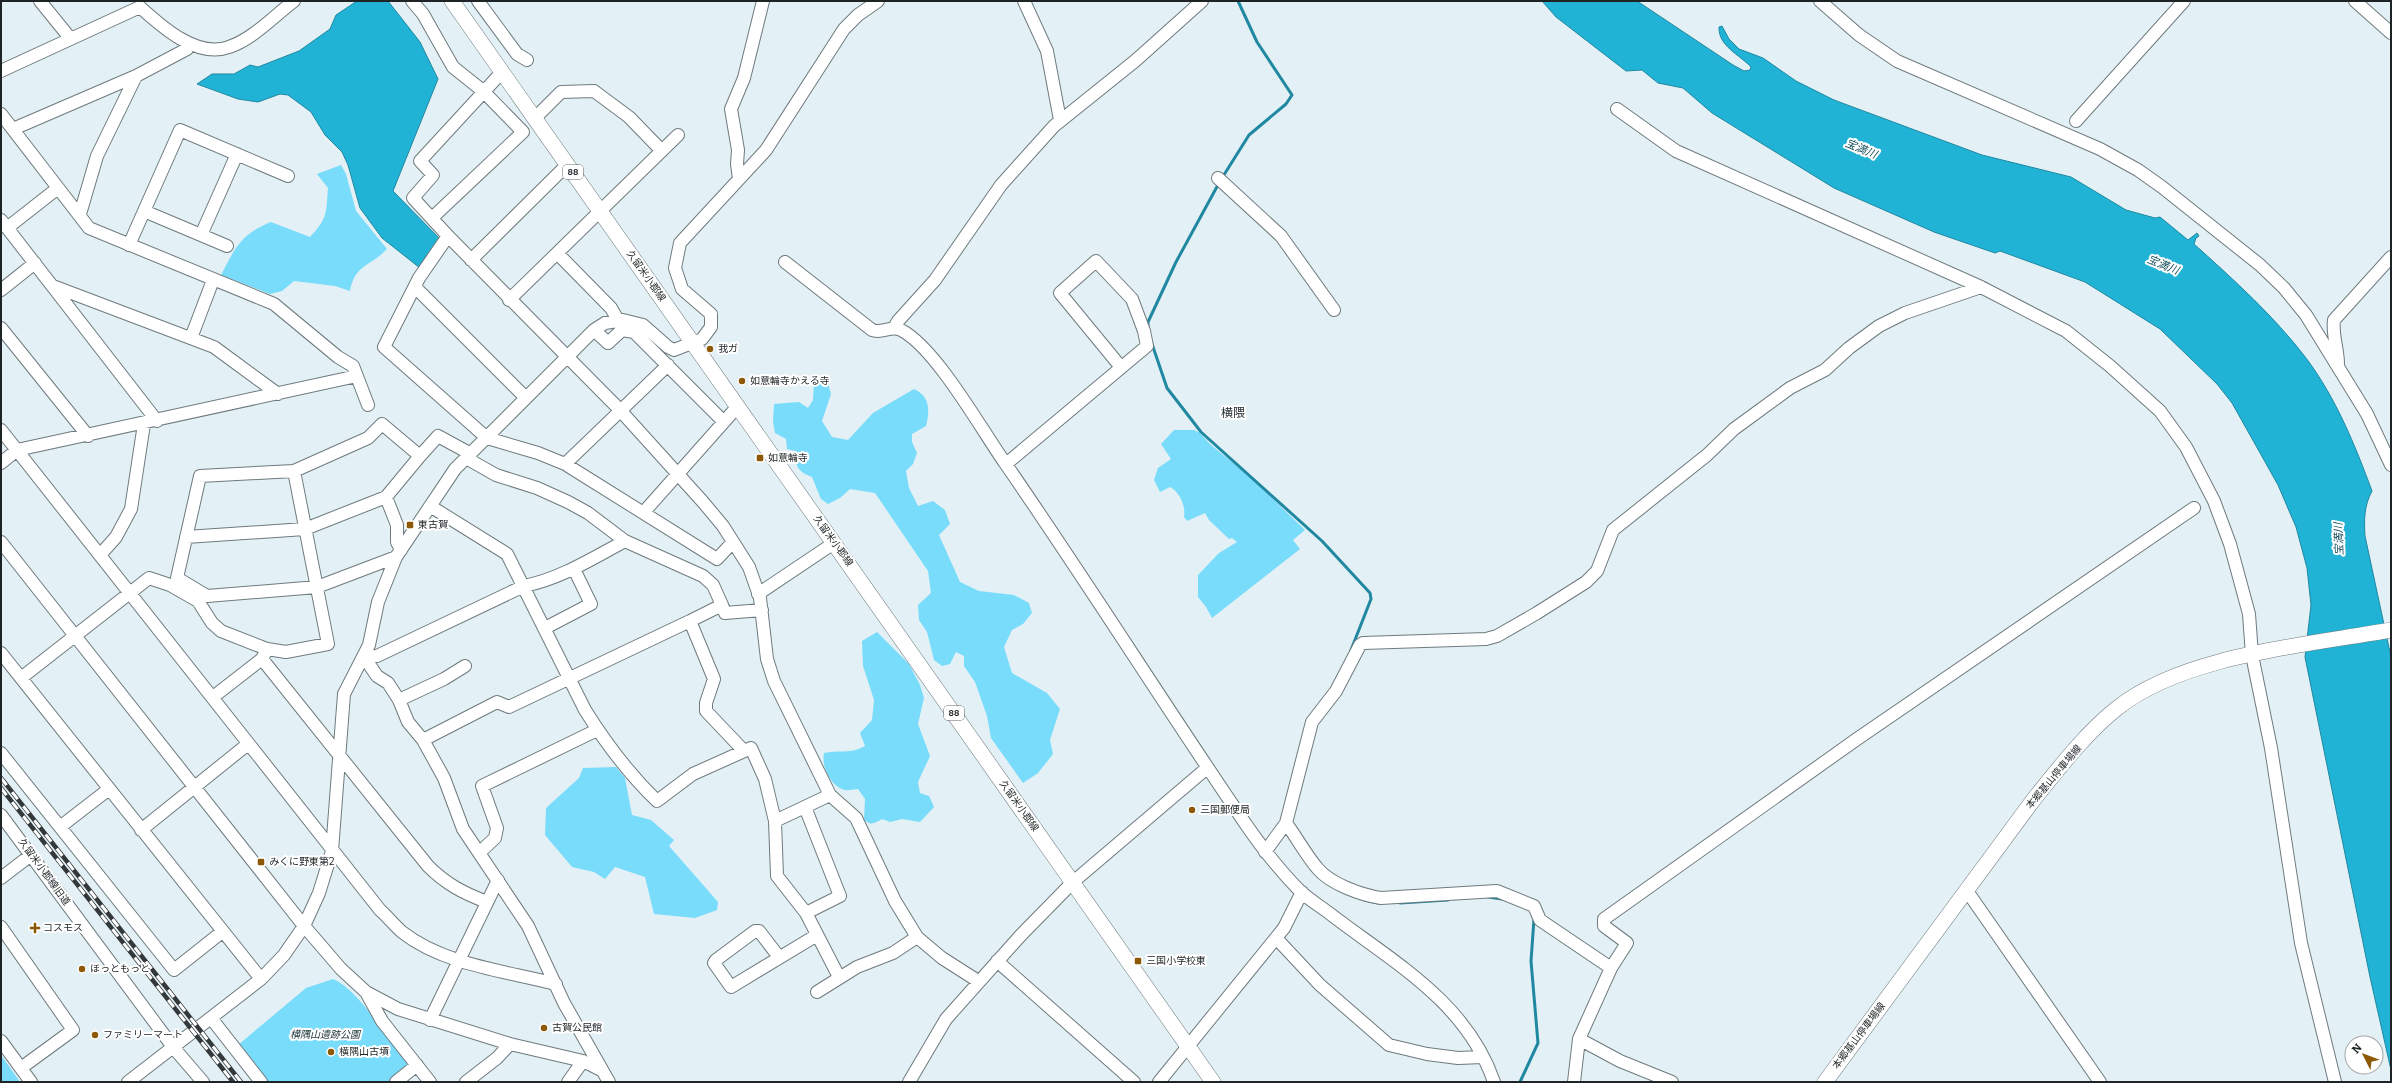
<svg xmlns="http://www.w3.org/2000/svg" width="2392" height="1083" font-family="Bitter,'Noto Sans JP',serif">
<rect width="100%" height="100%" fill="#e3f0f5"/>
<path fill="#79dcfa" d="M341 165 346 174 356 211 387 249C370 267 355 264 350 291L335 286 294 281 282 291 270 294 221 275C235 248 241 234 271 222L310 237C328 218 326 213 328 188L317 174Z
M822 381 828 383 831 394 822 421 832 437 848 440 873 413 914 389C930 396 930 411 926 426L912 434V442L917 453 913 464 906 471 909 488 918 506 933 501 945 510 950 524 939 535 960 582 979 591 1014 595 1029 603 1032 613 1023 624 1012 630 1004 647 1012 673 1047 693 1060 709 1050 740 1053 754 1038 773 1023 783 991 738 987 716 975 682 964 666V656L956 652 950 664 942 666 934 660 927 632 919 620 918 605 931 593 928 571 875 493 850 489 840 498 828 504 821 499 812 477C798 472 795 466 795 451L787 449 786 439 775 433 773 422 774 404 799 402 808 408 813 400 814 382Z
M1174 430H1194L1200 433 1211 445 1247 474 1305 530 1293 540 1300 549 1212 618 1206 607 1198 597V575L1219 553 1237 542 1232 538 1229 539 1209 520 1205 513 1187 521 1184 517C1186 507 1180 492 1170 487L1160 492 1154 480 1158 468 1171 459 1161 444Z
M877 632 909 664 920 685 924 698 918 724 930 756 918 782 920 793 929 796 934 807 920 822 902 819 890 822 882 819C875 823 871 826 864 820L865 799 858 789C854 789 848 791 845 790 831 787 821 766 824 753 841 749 849 755 865 746L860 733 872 720 874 700 863 666 862 641Z
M616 767 625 778 632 815 651 820 674 840 669 846 718 902 717 910 695 918 654 914 645 877 615 867 605 879 594 872 572 867 545 835 546 808 579 778 583 768Z
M333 979C357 988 391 1042 408 1063L407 1069 391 1082H267L238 1045 306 988Z
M1 1055 18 1079 20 1082H1Z"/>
<path fill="#21b3d6" stroke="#2088a1" d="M357 1H388L420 42 438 79 393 191 440 239 420 268 382 238 360 208 348 165 342 152 325 135 311 112 288 95 280 94 258 102 238 99 197 84 212 74H234L250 65 258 67 299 51 330 29 336 15Z
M1542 1H1637L1733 65 1744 71 1750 70 1751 67C1740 55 1718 46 1719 27L1722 26 1729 39 1739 49 1763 58 1796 81 1834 100 1982 155 2071 177 2126 210 2155 218 2160 217 2188 240 2197 233 2199 236 2196 238 2194 244C2234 280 2274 316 2306 358 2336 398 2355 445 2372 491 2364 506 2364 520 2365 536L2391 657V1070L2370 977 2305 657 2311 605 2307 568 2296 527 2278 485 2232 403 2217 384 2160 329 2085 282 2000 251 1995 253 1934 232 1834 188 1712 113 1683 88 1658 83 1642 70 1626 71 1556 17Z"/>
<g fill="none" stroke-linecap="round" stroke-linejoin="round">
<path stroke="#2088a1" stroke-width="3" d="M1222 178 1249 135 1286 104 1292 95 1257 42 1238 1
M1148 328V322L1176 262 1219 183
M1151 341 1167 388 1201 432 1322 541 1370 593 1371 599 1351 650
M1488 897 1502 899
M1365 900 1378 903
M1400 903 1448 900
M1520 1082 1538 1043 1531 961 1534 919"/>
<g stroke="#6e7a7e" stroke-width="14">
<path id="minor" d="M40 1 70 38
M412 1 423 14 453 67 483 91 523 132 432 218
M478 1 517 54 527 60
M1024 1 1047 51 1060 120
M1820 1 1859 35 1897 61 2100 149 2138 170 2162 187 2260 265 2284 288 2306 315 2367 414 2391 465
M2355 1 2391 33
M1 71 140 7C161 26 197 59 229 47 253 39 274 16 294 1
M502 72 420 161 433 175 413 198 448 236 419 278 384 347 487 438 538 453 565 464 717 559 732 543
M1617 109 1676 151 1981 287 2066 331 2110 366 2160 411 2186 447 2214 501 2230 544 2249 614 2252 655 2271 748 2301 943 2335 1082
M1 114 89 228 274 304 338 357 353 366 368 405
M535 118 561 92 594 91 629 117 662 151
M2076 121 2184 1
M13 129 136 76
M1218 178 1281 236 1334 310
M739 179 737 164 738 150 731 109 744 78 763 1
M144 211 227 246
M80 214 97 156 136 76 187 49 189 43
M1 220 157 421
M7 228 58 188
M201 235 237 154
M448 236 619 409 703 502 723 526 749 567 760 598 767 659 774 681 830 795 856 818 895 901 917 937 942 958 978 981
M129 245 180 130 288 176
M557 253 611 308 618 320
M471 260 568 164
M785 262 872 330C882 334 891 325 901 330 936 348 981 429 1005 463 1088 583 1165 706 1247 826 1263 849 1281 872 1301 892 1311 901 1323 908 1333 916 1396 964 1467 1003 1494 1082
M53 286 214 347 278 394
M416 288 526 398
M1 290 35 263
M509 300 678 135
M1 328 88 436
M894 328 898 321 935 280 1001 185 1054 126 1135 61 1202 1
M594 330 608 343 622 330 634 332 724 422
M191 338 213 280
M2338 364C2338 349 2332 335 2334 320L2391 257
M1 430 380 910C388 917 394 925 402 932 444 965 506 971 556 984
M466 458 496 475 537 488 568 502 588 513 625 541 703 576 713 585 722 605
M1 463 17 450 357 376
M565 464 668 365
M1006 464 1147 346 1144 331 1132 299 1096 261 1060 293 1120 366
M294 471 200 476 177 578 207 596 317 587 396 557
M386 497 420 456
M430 506 507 554 585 710C605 742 630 775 657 801L693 774 751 748 765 779 775 821 777 876 806 913 839 977
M644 512 738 406
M186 537 305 529 386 497 397 525V542L401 550
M1 542 304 926 341 969 366 992 398 1009 510 1044 583 1061 601 1070
M100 555 116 537 131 509 144 424
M758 594 834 543
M690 621 722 605 725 613 762 610
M545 628 591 604 574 569
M267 649 286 652 328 644 294 471 368 438 382 424 420 456 438 436 471 454
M1 653 261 979
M364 657 377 676 388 683 399 700 408 722 423 740 444 778 463 829 528 926 564 1003 609 1082
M364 657 377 656 524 586C560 579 593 558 625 541
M21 678 149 578 170 585 198 601 212 623 221 631 267 649 262 659 428 866C446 884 463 893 487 902
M213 697 262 659
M399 700 444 679 465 666
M423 740 497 702 509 707 690 621 714 679 706 703V711L744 751
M1 753 174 970 222 932
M805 807 840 896 806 913
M1 815 173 1047 203 1082
M775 821 830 795
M1286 823C1297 838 1306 855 1318 869 1331 884 1361 895 1381 898L1497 891 1534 906 1540 920 1611 968
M60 827 109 789
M141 830 248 744
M1265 852 1286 823 1312 722 1336 691 1360 645 1363 643 1486 639 1497 636 1537 613 1586 582 1597 571 1613 530 1707 455 1734 429 1790 388 1825 370 1849 348 1879 326 1905 313 1981 287
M479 853 495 838 497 828 482 786 597 730
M1 878 31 855
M1967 891 2100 1082
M1 927 73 1030 21 1068
M1276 938 1320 985 1389 1045 1427 1054 1458 1058 1483 1057
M779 957 759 931H755L716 960 714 963 731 987 817 935
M997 961 1134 1082
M366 992 382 1021 430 1082
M817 992 857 967 893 953 917 937
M211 1018 261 1082
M430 1020 498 880
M1579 1039 1620 1061 1672 1082
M1 1041 31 1082
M128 1082 261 979 284 955 304 926 319 893 332 851 344 694 369 645 378 602 396 557 447 481 455 469 594 330 605 323 623 320 643 325 668 347 674 350 702 339 711 327V314L682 289 675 268 680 243 766 150 844 29 858 15 878 1
M396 1082 417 1065
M466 1082 497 1058 510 1044
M568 1082 583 1061
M909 1082 946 1019 1021 935 1073 882 1207 768
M1159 1082 1284 928 1302 892
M1574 1082 1579 1039 1611 968 1627 943 1604 926V919L1857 739 2194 508"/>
</g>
<g stroke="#6e7a7e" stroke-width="16">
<path id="major" d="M452 1 1213 1082
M1825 1082 2034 799C2059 768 2085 734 2116 709 2182 655 2308 645 2391 630"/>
</g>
<use href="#minor" stroke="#fff" stroke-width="12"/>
<use href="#major" stroke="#fff" stroke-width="15"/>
<g stroke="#33393b" stroke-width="4.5">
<path id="rail" d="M1 778 241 1082
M1 788 233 1082"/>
</g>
<use href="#rail" stroke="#fff" stroke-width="3" stroke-dasharray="9" stroke-linecap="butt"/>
</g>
<g fill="#8d5907" stroke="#fff" stroke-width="1.5">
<circle cx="710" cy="349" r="4"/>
<circle cx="742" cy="381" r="4"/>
<rect x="756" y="454" width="8" height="8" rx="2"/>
<rect x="406" y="521" width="8" height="8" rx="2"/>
<circle cx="1192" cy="810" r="4"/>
<rect x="257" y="858" width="8" height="8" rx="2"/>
<path d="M33 922h4v4h4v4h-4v4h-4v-4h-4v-4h4z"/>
<rect x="1134" y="957" width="8" height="8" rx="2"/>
<circle cx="82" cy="969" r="4"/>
<circle cx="544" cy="1028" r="4"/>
<circle cx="95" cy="1035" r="4"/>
<circle cx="331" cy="1052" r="4"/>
</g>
<g text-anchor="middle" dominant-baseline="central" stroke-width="4" stroke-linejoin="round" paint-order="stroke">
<g fill="#fff" stroke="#626566" stroke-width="1">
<rect x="563" y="165" width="20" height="14" rx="3"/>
<rect x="944" y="706" width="20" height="14" rx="3"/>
</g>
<g font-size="9" font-weight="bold" fill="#1e2325">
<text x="573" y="172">88</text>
<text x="954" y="713">88</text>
</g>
<g font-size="10" fill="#1e2325" stroke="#fff">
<text transform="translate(646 276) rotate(55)">久留米小郡線</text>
<text transform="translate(833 541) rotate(54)">久留米小郡線</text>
<text transform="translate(2054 777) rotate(-50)">本郷基山停車場線</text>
<text transform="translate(1019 806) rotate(55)">久留米小郡線</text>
<text transform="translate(44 872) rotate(54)">久留米小郡線旧道</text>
<text transform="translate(1859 1036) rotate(-53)">本郷基山停車場線</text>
</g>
<g font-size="10" fill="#1e2325" stroke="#fff" text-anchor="start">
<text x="718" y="349">我ガ</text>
<text x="750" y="381">如意輪寺かえる寺</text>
<text x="768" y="458">如意輪寺</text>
<text x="418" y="525">東古賀</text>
<text x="1200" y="810">三国郵便局</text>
<text x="269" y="862">みくに野東第2</text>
<text x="43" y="928">コスモス</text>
<text x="1146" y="961">三国小学校東</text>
<text x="90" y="969">ほっともっと</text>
<text x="552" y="1028">古賀公民館</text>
<text x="103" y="1035">ファミリーマート</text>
<text x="339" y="1052">横隅山古墳</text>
</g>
<g font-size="10" font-style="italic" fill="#22383f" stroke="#fff">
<text x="325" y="1035">横隅山遺跡公園</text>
</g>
<g font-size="11" font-style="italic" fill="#1a5160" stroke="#fff">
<text transform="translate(1861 149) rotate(23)">宝満川</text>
<text transform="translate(2163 265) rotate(22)">宝満川</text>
<text transform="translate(2339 539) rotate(-92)">宝満川</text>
</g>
<g font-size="12" fill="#232e31" stroke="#fff">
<text x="1233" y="413">横隈</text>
</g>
</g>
<rect width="2392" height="1083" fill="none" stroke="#1e2325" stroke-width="4"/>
<g transform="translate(2364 1055) rotate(312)"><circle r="19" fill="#ffffff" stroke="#a5a7a8"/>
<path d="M0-3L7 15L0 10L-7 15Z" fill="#8d5907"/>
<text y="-6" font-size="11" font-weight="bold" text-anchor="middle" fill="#1e2325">N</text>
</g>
</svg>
